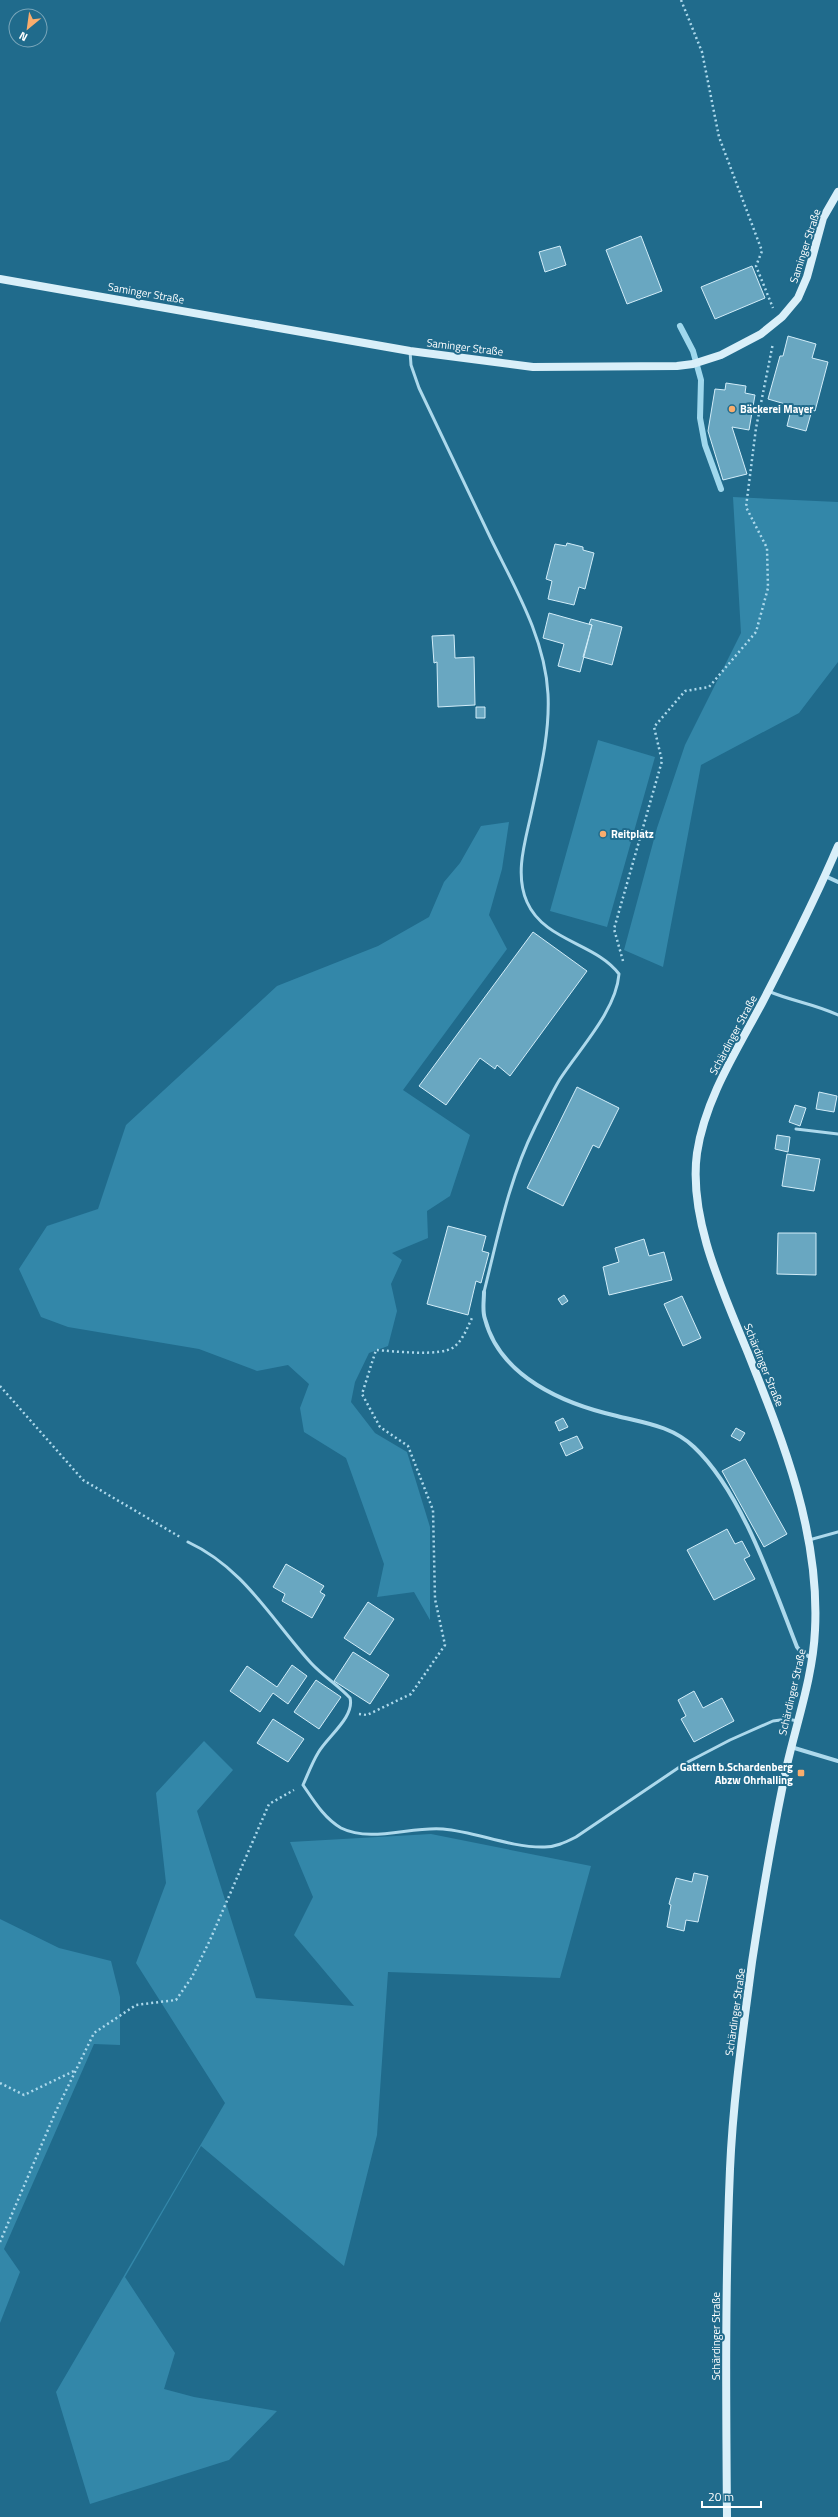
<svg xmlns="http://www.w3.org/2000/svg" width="838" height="2517" font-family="'Titillium Web',sans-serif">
<rect width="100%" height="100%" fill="#206b8c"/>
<path fill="#3387a9" d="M733 497 838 502V662L799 713 701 765 663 967 624 950 657 828 685 745 741 633Z
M598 740 655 757 607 927 550 911Z
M509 822 502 869 489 915 507 949 403 1090 470 1135 450 1196 427 1211 428 1238 392 1253 402 1260 391 1284 397 1311 388 1346 369 1353 355 1382 351 1402 375 1433 407 1452 430 1527V1620L414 1592 377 1597 384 1564 346 1458 304 1432 300 1408 309 1384 288 1365 257 1371 199 1349 68 1327 41 1317 19 1269 47 1226 98 1209 126 1125 277 986 378 946 429 917 444 882 460 863 481 826Z
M204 1741 233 1770 197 1811 256 1998 354 2006 294 1935 313 1897 290 1842 431 1834 591 1866 560 1978 388 1972 377 2135 344 2266 201 2146 125 2277 175 2353 164 2389 194 2397 277 2411 229 2460 90 2504 56 2392 225 2103 136 1963 166 1883 156 1793Z
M0 1919 59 1948 111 1961 120 1997V2045L94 2044 4 2249 20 2272 0 2323Z"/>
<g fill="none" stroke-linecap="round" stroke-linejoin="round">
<path stroke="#a0d8ed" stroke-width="6" d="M680 326 693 351 701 380 700 418 705 445 721 489"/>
</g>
<path fill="#69a7c1" stroke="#d2edf9" d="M641 236 662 291 627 304 606 250Z
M560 246 566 265 545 272 539 252Z
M752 266 765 298 715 319 701 287Z
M788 336 816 344 812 358 828 362 815 411 812 410 806 431 787 426 792 406 768 399 780 356H783Z
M726 383 746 386 745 393 755 395 749 430 732 427 747 474 723 480 708 431 715 389 725 390Z
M567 543 583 547V550L594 553 585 589 579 587 574 605 548 599 552 581 546 579 555 544 566 546Z
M549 613 592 625 580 672 558 666 564 644 543 638Z
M591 619 622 627 612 665 583 657 592 625 589 624Z
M454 635 455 658 474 657 475 705 438 707 437 662 434 663 432 636Z
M476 707H485V718H476Z
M533 932 587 971 510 1076 497 1065 495 1069 480 1058 446 1105 419 1086Z
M577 1087 619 1108 599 1148 593 1145 563 1206 527 1188Z
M819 1092 837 1096 834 1112 816 1109Z
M795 1105 806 1108 800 1126 789 1122Z
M777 1135 790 1137 788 1152 775 1149Z
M787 1154 820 1159 814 1191 782 1186Z
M448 1226 486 1236 482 1251 489 1253 481 1283 476 1281 468 1315 427 1304Z
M778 1233H816V1275L777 1274Z
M644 1239 649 1256 664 1252 672 1280 609 1295 603 1267 619 1262 615 1248Z
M564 1295 568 1301 562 1305 558 1299Z
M682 1296 701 1338 683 1346 664 1304Z
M563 1418 568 1427 559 1431 555 1422Z
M736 1428 745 1433 740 1441 731 1436Z
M577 1436 583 1448 566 1456 560 1443Z
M745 1459 787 1534 764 1547 722 1471Z
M727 1529 735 1544 742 1541 750 1556 744 1559 755 1579 714 1600 687 1550Z
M286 1564 324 1586 320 1592 325 1595 312 1618 282 1601 285 1594 273 1587Z
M368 1602 394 1619 370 1655 344 1638Z
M353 1652 389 1675 370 1704 334 1681Z
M292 1665 307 1676 288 1704 273 1693 260 1712 230 1691 247 1666 277 1687Z
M316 1680 341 1697 319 1729 294 1712Z
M694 1691 703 1708 722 1698 734 1721 694 1742 681 1719 686 1716 678 1700Z
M273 1719 304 1739 288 1762 257 1743Z
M694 1873 708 1876 698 1922 686 1920 684 1931 667 1927 671 1905 669 1904 676 1878 692 1882Z"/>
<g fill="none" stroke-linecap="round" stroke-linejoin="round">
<path stroke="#add9ec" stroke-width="2.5" stroke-dasharray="2 3" stroke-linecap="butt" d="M681 0 702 52 719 137 762 251 756 266 773 308
M623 961 614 929 662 761 654 727 685 691 709 687 756 632 768 588 767 548 746 507 756 428 773 343
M0 1386 83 1480 180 1537
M359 1714 367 1715 411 1694 445 1645 435 1599 433 1510 408 1446 380 1427 362 1394 376 1350C392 1351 441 1357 454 1347 463 1340 467 1328 472 1318
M0 2083 24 2095 76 2070
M0 2242 56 2111 94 2033 136 2005 176 2000 192 1977 210 1940 269 1804 294 1790"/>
<path stroke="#add9ec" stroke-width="3" d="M410 351 411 365 419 388C443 438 467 488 491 539 515 588 545 638 548 694 550 733 540 773 532 810 526 839 514 873 527 902 544 941 596 943 619 974 616 1011 580 1048 560 1079 551 1094 543 1111 535 1127 509 1179 498 1236 484 1292
M768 991C791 1001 815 1004 838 1015
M796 1129 838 1134
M809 1540 838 1532
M188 1542C244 1568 271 1619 311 1663 323 1676 338 1685 350 1698 355 1717 327 1737 318 1753 312 1763 308 1774 303 1785 314 1801 324 1818 341 1828 371 1843 411 1826 443 1829 477 1832 508 1847 542 1847 554 1848 566 1842 576 1837L684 1764 730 1740 773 1721 788 1719 797 1721"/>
<path stroke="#add9ec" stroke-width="4" d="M825 876 838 882
M484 1292C484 1301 482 1311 485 1319 500 1377 564 1404 617 1416 645 1423 672 1426 694 1447 742 1492 773 1586 797 1647L802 1653 812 1658
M791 1747 838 1761"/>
<path stroke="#d9eff9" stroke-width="8" d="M0 279 410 351 533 367 677 366 693 364 721 355 761 334 782 317 798 298 807 277 823 218 838 192
M727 2517C726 2401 725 2285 730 2169 733 2100 743 2031 752 1962 762 1896 773 1831 787 1765 797 1721 813 1676 815 1630 820 1533 783 1441 748 1353 724 1294 688 1219 697 1153 705 1099 737 1050 762 1003 789 951 815 900 838 846"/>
</g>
<g fill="#f9ad6d" stroke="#206b8c" stroke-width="1.5">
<circle cx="732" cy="409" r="4"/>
<circle cx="603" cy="834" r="4"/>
<rect x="797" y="1769" width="8" height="8" rx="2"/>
</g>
<g text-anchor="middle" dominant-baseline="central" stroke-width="4" stroke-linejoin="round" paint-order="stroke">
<g font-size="11" fill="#fff" stroke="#206b8c">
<text transform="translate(805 246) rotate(-72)">Saminger Straße</text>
<text transform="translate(146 293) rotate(10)">Saminger Straße</text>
<text transform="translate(465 347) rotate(7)">Saminger Straße</text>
<text transform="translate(733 1035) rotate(-62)">Schärdinger Straße</text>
<text transform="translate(764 1365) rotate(68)">Schärdinger Straße</text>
<text transform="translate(792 1692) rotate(-77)">Schärdinger Straße</text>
<text transform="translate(735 2012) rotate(-82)">Schärdinger Straße</text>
<text transform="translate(716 2336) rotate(-90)">Schärdinger Straße</text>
</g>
<g font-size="11" font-weight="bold" fill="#fff" stroke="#206b8c" text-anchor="start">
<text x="740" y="409">Bäckerei Mayer</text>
<text x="611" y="834">Reitplatz</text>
<text x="793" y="1767" text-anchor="end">Gattern b.Schardenberg<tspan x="793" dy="13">Abzw Ohrhalling</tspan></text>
</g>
</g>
<g transform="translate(28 28) rotate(209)"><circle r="19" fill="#206b8c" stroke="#79a6ba"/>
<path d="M0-3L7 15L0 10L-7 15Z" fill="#f9ad6d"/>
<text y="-6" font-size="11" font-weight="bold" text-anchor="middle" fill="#ffffff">N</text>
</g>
<path d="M702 2501v6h59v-6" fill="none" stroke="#ffffff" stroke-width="2"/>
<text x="708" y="2501" font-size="12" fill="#ffffff" stroke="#206b8c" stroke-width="3" paint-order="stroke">20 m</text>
</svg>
